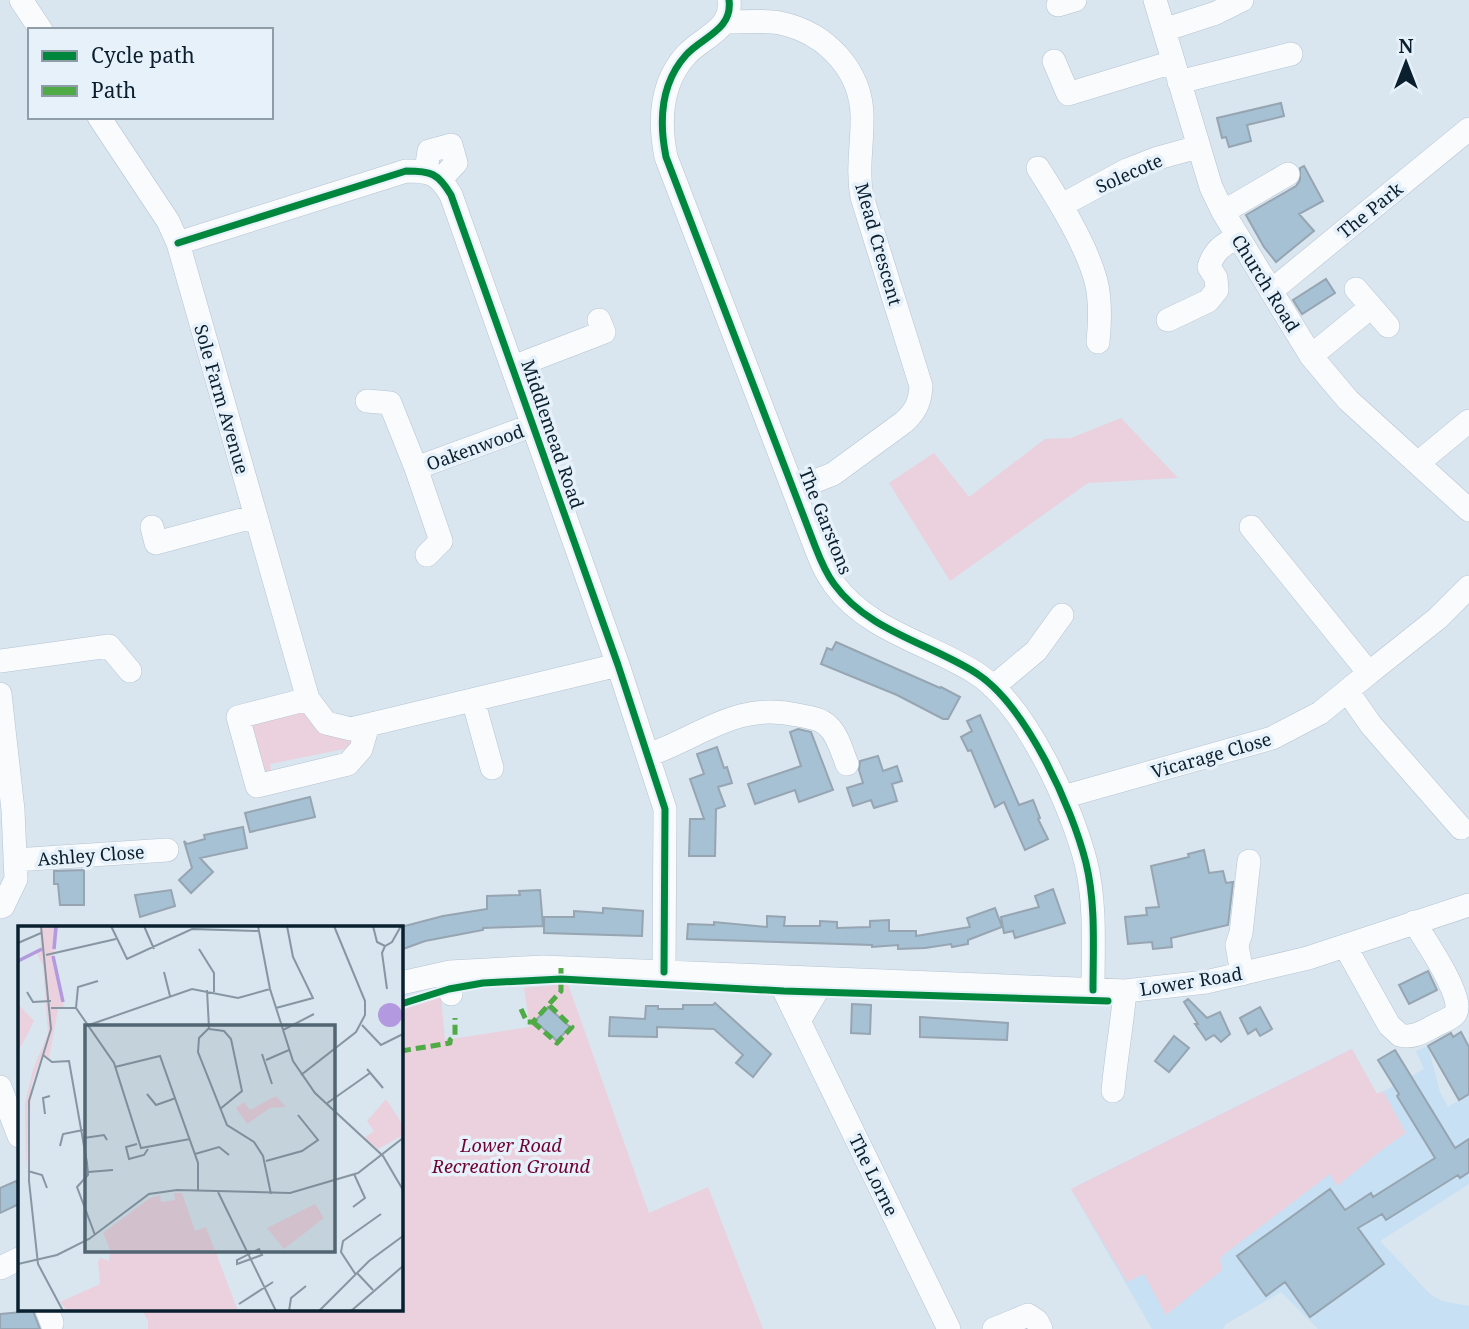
<svg xmlns="http://www.w3.org/2000/svg" width="1469" height="1329" font-family="'Noto Serif',serif">
<rect width="100%" height="100%" fill="#d9e5ef"/>
<path fill="#c7e0f4" d="M1428 1046 1440 1092 1448 1107 1469 1094V1184L1380 1241 1430 1294 1442 1301 1469 1306V1329H1318L1281 1292 1226 1324 1223 1329H1152L1071 1189 1352 1049 1377 1095 1424 1069 1416 1051Z"/>
<path fill="#ead1dd" d="M1121 418 1178 478 1088 483 950 581 889 483 934 453 969 497 1045 439 1071 438Z
M303 711 356 735 347 751 344 749 270 764 272 776 263 778 248 722Z
M568 984 649 1213 708 1187 763 1329H148V1321L142 1310H401V1010L441 997 445 1040 530 1027 524 988Z
M1352 1049 1377 1094 1383 1091 1406 1133 1383 1149 1337 1186 1330 1174 1223 1255 1220 1260 1222 1270 1166 1315 1144 1274 1127 1282 1071 1189Z"/>
<path fill="#a6c1d4" stroke="#96a5b1" stroke-width="2" d="M1281 103 1284 116 1247 125 1251 141 1229 147 1226 137 1222 138 1217 118Z
M1304 166 1323 201 1299 214 1314 231 1276 262 1264 247 1246 215 1296 186 1300 180V168Z
M1326 279 1335 293 1302 314 1293 300Z
M836 642 940 688 941 687 960 697 948 719H943L897 695 821 664 827 648 832 650Z
M980 715 1019 805 1033 800 1040 818 1038 819 1048 839 1025 850 1004 802 995 807 971 750 968 751 961 737 972 731 967 721Z
M798 729 811 732 833 790 799 802 795 790 755 804 748 784 801 766 790 732Z
M717 747 724 768 727 767 732 783 718 787 725 806 716 809 715 856H689L690 819H704L690 779 704 774 697 754Z
M878 756 883 771 897 766 902 781 892 784 897 801 874 808 871 800 853 806 847 788 863 783 859 770 860 761Z
M310 797 315 817 250 832 245 813Z
M243 827 247 848 200 858 213 872 191 893 179 880 192 868 184 841 187 844 205 839 204 835Z
M1204 850 1209 873 1223 871 1226 883 1233 882 1228 925 1171 938 1172 947 1153 949 1152 942 1128 944 1125 917 1147 915 1146 908 1159 907 1151 866 1189 857 1188 854Z
M84 870V905H60L58 884H54V871Z
M1053 889 1065 923 1015 938 1013 931 1004 933 1001 917 1039 907 1035 896Z
M171 890 175 906 140 917 135 895Z
M540 890 543 926 483 928V930L425 941 403 949 401 927 443 916 487 909V896L520 895 519 891Z
M603 908 643 911 642 936 544 933V917H574V911L603 913Z
M995 908 1002 927 968 940V944L952 947 951 944 925 948 898 949V945L872 947V945L687 939 688 924 714 925V922L767 927V916L785 917 784 926H820V921L837 922V928L870 927V921L889 920V931H916V936L970 927 967 918Z
M1428 971 1437 990 1409 1004 1399 985Z
M1188 999 1207 1018 1220 1012 1230 1034 1221 1042 1214 1035 1206 1040 1195 1024H1198L1184 1002Z
M715 1003 771 1054 753 1077 736 1063 743 1055 714 1029 657 1027V1037L609 1036 610 1017 645 1019 646 1006H658V1009H683V1005H713Z
M852 1004 871 1005 870 1034 851 1033Z
M548 1007 570 1027 557 1041 535 1021Z
M1260 1007 1272 1029 1260 1036 1256 1029 1248 1034 1240 1018Z
M920 1017 1008 1023 1007 1040 920 1037Z
M1461 1032 1469 1047V1094L1459 1100 1428 1046 1451 1033 1453 1037Z
M1174 1036 1189 1048 1169 1072 1155 1061Z
M1395 1050 1455 1148 1469 1139V1172L1460 1178 1458 1175 1386 1220 1382 1214 1358 1228 1384 1264 1310 1317 1285 1282 1266 1296 1237 1256 1330 1189 1345 1210 1371 1193 1373 1197 1435 1158 1397 1096 1399 1094 1378 1060Z
M16 1181 19 1188V1204L0 1213V1188Z
M33 1311 40 1329H0V1314Z"/>
<g fill="none" stroke-linecap="round" stroke-linejoin="round">
<g stroke="#b5c4d2" stroke-width="24">
<path id="minor" d="M21 0 41 30
M729 0C733 30 702 37 686 55 660 84 659 122 666 157L815 546C820 559 825 572 834 584 868 631 929 643 976 673 1026 705 1072 807 1086 863 1096 904 1093 948 1093 990
M1155 0 1211 187 1223 212 1311 356 1348 400 1469 510
M1058 5 1075 0
M726 22C744 22 763 20 780 23 827 33 864 72 862 122 862 148 857 171 862 197L921 386C920 402 916 411 904 422L833 474 795 489
M1164 30 1216 13 1242 0
M1054 61 1068 94 1173 62
M1179 82 1291 54
M99 117 168 221 178 243 308 699 326 723 351 729 618 665
M1038 168C1059 201 1086 244 1096 281 1101 301 1100 322 1098 342
M426 171 429 151 451 145 456 163 441 179
M1062 205 1127 170 1158 158 1198 147
M1223 212 1288 174
M178 243 406 171C431 171 438 173 451 195L618 665 665 809 664 972
M1356 289 1388 326
M1271 291 1469 129
M1168 320 1208 301 1217 290 1216 278 1209 267C1214 250 1223 245 1237 237
M1311 356 1371 307
M513 367 604 332 599 320
M367 401 390 403 416 468 533 425
M1418 463 1469 421
M416 468 441 541 427 555
M152 527 156 543 256 516
M0 661 109 646 130 671
M1369 673 1438 618 1469 587
M993 687 1036 651 1062 615
M1348 692 1371 725 1461 828
M0 694 13 810 16 879 3 906 0 907
M308 699 238 717 257 786 348 764 361 749 368 725
M473 700 492 768
M648 755C700 737 738 701 797 715 808 717 820 718 828 726 838 735 842 752 847 764
M1063 797 1272 738 1320 713 1369 673 1251 527
M15 860 167 850
M1345 946 1389 1025 1400 1035C1413 1039 1424 1031 1436 1025 1441 1022 1451 1019 1455 1014 1467 1000 1423 937 1414 922
M445 973 451 994
M1242 974 1237 945 1241 933 1249 861
M778 978 949 1329
M401 983 450 972 543 967 1125 991 1206 982 1308 958 1469 905
M799 1021 824 979
M0 1087 19 1136
M1113 1091C1116 1057 1122 1025 1125 991
M0 1268 19 1259
M47 1310 52 1323
M994 1329 1028 1315 1037 1321 1041 1329"/>
</g>
<use href="#minor" stroke="#f9fbfd" stroke-width="23"/>
<path stroke="#50aa45" stroke-width="5" stroke-dasharray="10 5" stroke-linecap="butt" d="M521 1009 527 1022H533L561 991V968
M533 1022 557 1043 572 1027 549 1005
M401 1051 450 1043V1040L455 1035V1018"/>
<g stroke="#e7f1fa" stroke-width="11">
<path id="cycleway" d="M729 0C733 30 702 37 686 55 660 84 659 122 666 157L815 546C820 559 825 572 834 584 868 631 929 643 976 673 1026 705 1072 807 1086 863 1096 904 1093 948 1093 990
M178 243 406 171C431 171 438 173 451 195L618 665 665 809 664 972
M401 1004 449 989 483 983 561 979 784 991 1108 1001"/>
</g>
<use href="#cycleway" stroke="#00873e" stroke-width="7"/>
</g>
<g text-anchor="middle" dominant-baseline="central" stroke-width="7" stroke-linejoin="round" paint-order="stroke">
<g font-size="18" fill="#0a202f" stroke="#e7f1fa">
<text transform="translate(1129 173) rotate(-24)">Solecote</text>
<text transform="translate(1370 210) rotate(-39)">The Park</text>
<text transform="translate(879 244) rotate(74)">Mead Crescent</text>
<text transform="translate(1266 283) rotate(58)">Church Road</text>
<text transform="translate(222 399) rotate(74)">Sole Farm Avenue</text>
<text transform="translate(553 434) rotate(71)">Middlemead Road</text>
<text transform="translate(475 447) rotate(-20)">Oakenwood</text>
<text transform="translate(826 521) rotate(68)">The Garstons</text>
<text transform="translate(1211 755) rotate(-16)">Vicarage Close</text>
<text transform="translate(91 855) rotate(-4)">Ashley Close</text>
<text transform="translate(1191 981) rotate(-9)">Lower Road</text>
<text transform="translate(874 1175) rotate(64)">The Lorne</text>
</g>
<g font-size="18" font-style="italic" fill="#6f0234" stroke="#e7f1fa">
<text x="511" y="1145">Lower Road<tspan x="511" dy="21">Recreation Ground</tspan></text>
</g>
</g>
<g transform="translate(18 926)">
<rect width="385" height="385" fill="#d9e5ef"/>
<path d="M22 0H41L35 33 46 80 40 83 31 132 24 129 14 157 8 243 7 178 15 143 30 108 25 40 19 27 23 25ZM0 78 16 95 0 126ZM258 170 268 181 252 182 229 198 218 182 226 176 232 184ZM368 173 385 199V209L360 223 346 212 356 205 349 195ZM156 267H164L177 305 188 301 220 385H49L42 376 82 358 80 336 82 332 91 335 92 324 85 307 132 272 142 269 143 276 157 274ZM297 278 306 292 266 323 249 302Z" fill="#ead1dd"/>
<path d="M360 89a12 12 0 1 1 24 0a12 12 0 1 1-24 0Z" fill="#b299e0"/>
<path fill="none" stroke="#b299e0" stroke-width="3.5" d="M36 23 38 0M35 30 45 76M0 35 24 23"/>
<path fill="none" stroke="#8696a2" stroke-width="2" d="M23 0 33 103 11 175V255L20 338 45 385M93 0 109 33 174 3 240 5M126 0 136 23M240 0 252 63 275 135 297 167 365 230 385 264M355 0 359 16 367 20 374 16 383 0M0 17 23 7M367 20 364 27 369 63M181 23 196 47V66M28 29 98 13M146 46 152 70M189 64 191 102 181 112 180 126 209 199 236 216 245 230 253 268M9 66 15 76 33 75M33 82H58L96 137 123 222 172 213M58 82 60 61 80 55M258 82 295 72 275 31 269 0M71 99 174 63 220 72 252 63M344 99 363 119 385 108M191 103 206 105 213 113 224 165 202 183M265 104 296 88M244 128 254 158M25 129 34 136 51 135 69 237 70 249 59 261 77 309M248 134 271 124M97 141 142 130 180 237V265M349 143 365 162M283 149 338 106 347 89V75L316 0M129 168 138 179 158 172M308 178 352 147M27 188 25 172 32 170M66 212 86 209 89 214M119 218 108 221 111 233 126 229 130 223M42 220 45 208 65 204M177 228 201 221 211 229M248 235 284 225 300 214 280 189M10 245 24 249 29 262M70 246 95 244M200 266 258 385M335 281 347 272 336 248M241 323 244 329 219 338V334ZM0 338 39 329 71 313 131 268 159 264 272 267 340 247 385 212M339 347 355 364M338 349 323 326 325 315 363 288M221 378 255 356M271 385 273 372 288 360M301 385 351 335 385 310M333 385 385 340"/>
<path fill="#526572" fill-opacity="0.15" stroke="#526572" stroke-width="3.5" d="M67 99H317V326H67Z"/>
<rect width="385" height="385" fill="none" stroke="#0a202f" stroke-width="3.5"/>
</g>
<rect x="28" y="28" width="245" height="91" fill="#e7f1fa" stroke="#8f9da9" stroke-width="2"/>
<rect x="42" y="51" width="35" height="10" fill="#00873e" stroke="#8f9da9" stroke-width="2"/>
<text x="91" y="63" font-size="21" fill="#0a202f">Cycle path</text>
<rect x="42" y="86" width="35" height="10" fill="#50aa45" stroke="#8f9da9" stroke-width="2"/>
<text x="91" y="98" font-size="21" fill="#0a202f">Path</text>
<g transform="translate(1406 63)" stroke="#e7f1fa" stroke-width="5" paint-order="stroke">
<path d="M0-5L12 26L0 18L-12 26Z" fill="#0a202f"/>
<text y="-10" font-size="19" font-weight="bold" text-anchor="middle" fill="#0a202f">N</text>
</g>
</svg>
